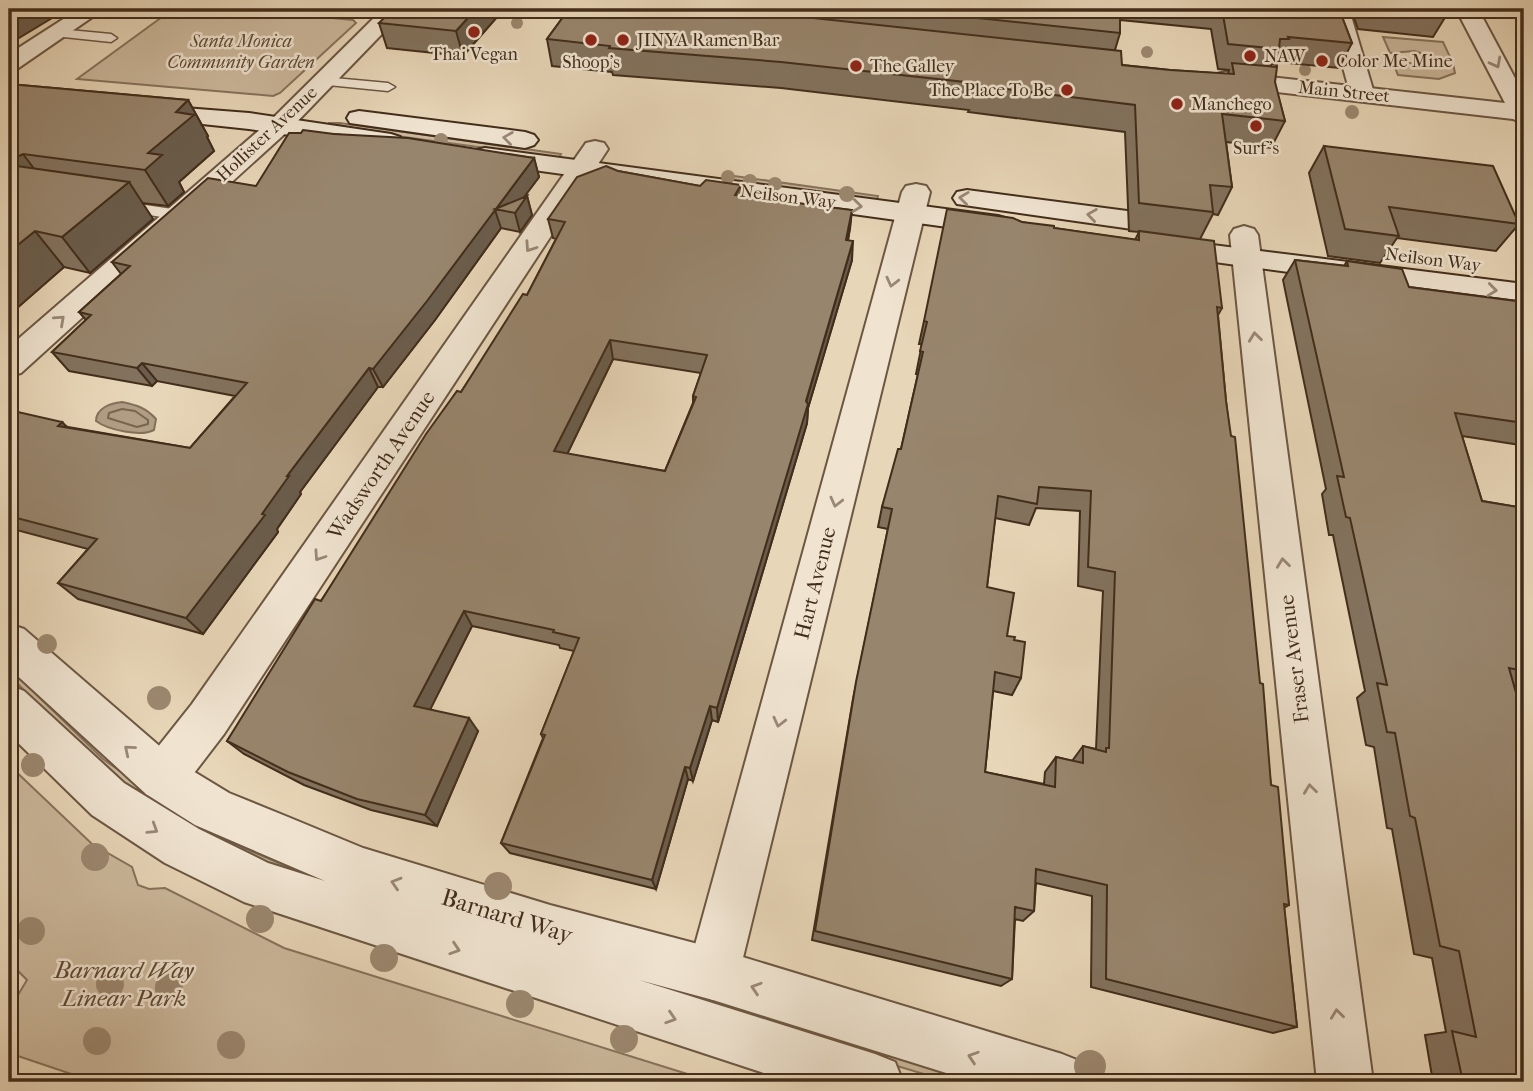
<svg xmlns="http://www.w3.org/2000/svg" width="1533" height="1091" font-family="'IM FELL French Canon',serif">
<rect width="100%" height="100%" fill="#e8d6b8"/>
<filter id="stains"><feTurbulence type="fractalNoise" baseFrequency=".00286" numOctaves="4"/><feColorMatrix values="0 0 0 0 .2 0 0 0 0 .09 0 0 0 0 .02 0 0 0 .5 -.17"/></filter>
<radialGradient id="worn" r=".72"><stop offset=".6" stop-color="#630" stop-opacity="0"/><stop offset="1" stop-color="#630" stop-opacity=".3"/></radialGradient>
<path fill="#ccb99d" stroke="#87735c" stroke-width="2" d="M173 9H238L353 20 356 23 280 93 273 96 77 79Z
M1383 37 1443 42 1451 59 1431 57 1415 51 1390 53Z
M1391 58C1405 59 1421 71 1434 62L1453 64 1455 73 1439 79 1398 75Z
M328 123H340L561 154 559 158 382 134Z
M727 175 878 196 877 200 725 180 723 176Z
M9 668 103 759 191 821 190 825 119 780 72 739 9 675Z
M9 765 92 844 132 867 138 885 149 889 165 888 284 948 713 1082H95L9 1053V1010L27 980 10 963Z
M209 830 244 848 329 885 978 1082H950L386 911 326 891 204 833Z"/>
<path fill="#b09d83" stroke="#847059" stroke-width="2" d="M122 402C137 405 146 408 156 419L154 430C141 437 108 430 96 421 96 408 111 403 122 402Z"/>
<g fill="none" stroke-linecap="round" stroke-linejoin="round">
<path stroke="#79654f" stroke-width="2" d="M122 409 135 411 148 420V424L137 427 108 418 109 413Z"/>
<g stroke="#6c5742" stroke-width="3">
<path id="service" d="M58 29 111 34 117 38 111 42 54 36 52 33Z
M323 77 388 83 395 87 388 91 318 84V78Z
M119 201 179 210 187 215 179 220 114 209 111 206Z"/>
</g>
<g stroke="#6c5742" stroke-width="4">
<path id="minor" d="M79 9H104L17 69 9 71V54Z
M383 9H406L289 130 21 373 9 376V347L271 120Z
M1327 9H1349L1374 93 1371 98 1362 100 1353 98 1350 93Z
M595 141 604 143 608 149 224 734 178 794 162 800 146 794 139 778 146 762 192 704 586 143Z
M916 184 926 186 930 192 739 974 731 992 713 1000 695 992 687 974 902 192 906 186Z
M1244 226 1254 229 1258 235 1373 1082H1317L1230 235 1234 229Z"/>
</g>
<g stroke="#6c5742" stroke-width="4">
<path id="tertiary" d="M1456 9H1478L1524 95V124L1513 119 1225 86 1217 84 1213 79 1217 74 1225 72 1505 103Z
M9 624 24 629 178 762 229 793 288 817 363 848 550 905 713 948 1062 1054 1082 1062 1090 1082H975L713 1000 639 980 875 1054 895 1062 903 1082H791L244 902 165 863 92 815 9 734V685L24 691 124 783 199 829 268 863 325 881 195 825 146 794 9 668Z"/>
</g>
<g stroke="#422d1b" stroke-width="4">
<path id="secondary" d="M146 105 249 113 391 134 400 137 404 142 400 147 391 150 249 129 137 117 134 112 137 107Z
M359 111 525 132 534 135 538 140 534 145 525 148 350 123 347 118 350 113Z
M485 148 998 216 1008 219 1012 225 1008 231 998 234 476 162 472 156 476 150Z
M967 190 1181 218 1191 221 1195 227 1191 233 1181 236 957 204 953 198 957 192Z
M1165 239 1524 284V304L1155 254 1150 248 1155 242Z"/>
</g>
<use href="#service" fill="#f0e4d1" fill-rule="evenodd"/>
<use href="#minor" fill="#f0e4d1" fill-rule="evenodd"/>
<use href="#tertiary" fill="#f0e4d1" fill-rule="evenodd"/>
<use href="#secondary" fill="#f0e4d1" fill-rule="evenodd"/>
</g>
<g fill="#9c8870">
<circle cx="517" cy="23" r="6"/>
<circle cx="1147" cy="52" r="6"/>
<circle cx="1305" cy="70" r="6"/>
<circle cx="1352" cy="112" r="7"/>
<circle cx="441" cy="140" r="7"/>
<circle cx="728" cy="177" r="7"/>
<circle cx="750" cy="181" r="7"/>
<circle cx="775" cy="184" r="7"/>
<circle cx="847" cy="194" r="8"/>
<circle cx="47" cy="644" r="10"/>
<circle cx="159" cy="698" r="12"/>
<circle cx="33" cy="765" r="12"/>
<circle cx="95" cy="857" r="14"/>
<circle cx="498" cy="886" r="14"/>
<circle cx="260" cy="919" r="14"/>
<circle cx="31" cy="931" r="14"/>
<circle cx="384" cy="958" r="14"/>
<circle cx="110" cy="984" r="14"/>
<circle cx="169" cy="988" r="14"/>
<circle cx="520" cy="1004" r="14"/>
<circle cx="624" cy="1039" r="14"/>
<circle cx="97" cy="1041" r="14"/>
<circle cx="231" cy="1045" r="14"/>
<circle cx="1090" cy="1066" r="16"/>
</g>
<path fill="#83725e" stroke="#422d1b" stroke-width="2" fill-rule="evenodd" d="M504 9 463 56 387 48 379 23Z
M569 9H1339L1352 43 1339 68 1278 62 1277 65 1272 64 1270 67 1285 121 1271 148 1226 142 1232 187 1218 215 1213 214 1200 239 1222 308 1218 315 1226 401 1271 785 1289 905 1284 908 1297 1027 1273 1033 1091 987 1092 896 1036 883 1034 911 1023 921 1015 919 1012 979 1001 986 812 940 853 699 888 529 878 527 882 507 901 449 918 374H916L922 344H919L924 321 1022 222 1054 228 1135 240 1139 232 1129 231 1125 132 968 112 969 110 781 88 613 75 612 72 552 66 547 39ZM1120 20 1211 29 1218 69 1229 70 1228 74 1170 70 1122 65 1115 50 1120 33ZM1036 508 1080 511 1078 586 1103 591 1096 749 1083 746 1072 761 1056 757 1045 772 1044 784 985 772 993 691 1012 695 1021 678 1014 640 1007 636 987 587 995 518 1029 525Z
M1351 9H1448L1449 11 1433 37 1358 29Z
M1514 9H1524V26Z
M9 84 188 100 208 136 207 137 214 151 179 182 184 192 168 206 142 203 153 219 90 273 64 267 9 315Z
M334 134 534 158 539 177 523 198 527 196 532 215 520 232 501 228 435 320 383 387H378L300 492 301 494 277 529 278 532 203 634 78 599 58 583 88 549 9 528V410L68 427 190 448 235 396 157 381 152 386 69 371 52 352 86 320 79 312 121 274 112 262 256 186Z
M1324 146 1519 224 1496 251 1397 238 1380 263 1328 256 1309 173Z
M618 171 700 186 741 185V196L852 210 848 241 852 260 808 408 807 423 718 722 712 720 693 781 688 779 656 889 510 853 501 843 543 738 541 734 574 651 560 648 559 645 472 626 430 709 478 731 437 826 371 810 304 785 244 754 227 741 461 392 527 295 556 239 553 238 548 219ZM613 359 701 373 693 396V403L665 471 567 454Z
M1295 260 1344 266 1347 261 1409 287 1524 302V455L1520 445 1462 436 1482 501 1524 508V692L1515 690 1524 1082H1433L1425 1035 1446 1032 1432 958 1414 954 1392 829 1387 828 1374 747 1366 745 1357 698 1365 691 1333 535H1329L1322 494 1326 489 1283 280Z"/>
<path fill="#6a5d4c" stroke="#422d1b" stroke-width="2" d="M9 9H67L9 44Z
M476 9H504L463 56 456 31Z
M188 100 208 136 207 137 214 151 179 182 184 192 168 206 145 170 148 153 176 112Z
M23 154 50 190 42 195 13 162 14 158Z
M534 158 539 177 513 212 496 209Z
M129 182 153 219 90 273 62 237Z
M741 185V204L735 195Z
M527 196 532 215 520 232 515 213Z
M495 210 501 228 435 320 383 387 373 369Z
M852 210 850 229 844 259 846 240Z
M35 231 64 267 9 315V252Z
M853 241 852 260 808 408 807 423 718 722 717 708Z
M610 340 613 359 560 469 554 451Z
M142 363 157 381 152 386 137 368Z
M369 368 378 387 300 492 301 494 277 529 278 532 203 634 186 618 262 514 287 476Z
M62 422 80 440 58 426Z
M464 611 472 626 425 720 414 706Z
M710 706 712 720 693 781 690 768Z
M469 718 478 731 437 826 425 815Z
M685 767 688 779 656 889 652 880Z"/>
<path fill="#98856d" stroke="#422d1b" stroke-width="2" fill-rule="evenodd" d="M393 9H476L456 31 379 23Z
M569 9H730L1121 51 1122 65 1170 70 1234 74 1232 63 1277 67 1275 82 1285 121 1222 114 1232 187 1210 185 1213 212 1139 203 1135 105 974 85V83L781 62 609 48 610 46 547 39Z
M892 9H1120V33Z
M1222 9H1339L1352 43 1288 37 1289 39H1280L1279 49 1228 44Z
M1428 9H1448L1449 11Z
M9 84 188 100 176 112 194 115 148 153 162 155 145 170 23 154 14 158 13 162 17 166 129 182 62 237 35 231 9 252Z
M303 130 334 134 408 138 534 158 427 301 373 369 369 368 287 476H289L262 514 265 515 186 618 58 583 97 539 9 516V410L62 422 58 426 190 448 247 383 142 363 137 368 52 352 91 315 79 312 130 266 112 262 208 178 256 186 289 133H301Z
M1324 146 1493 166 1519 224 1389 207 1399 236 1345 229Z
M606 166 618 171 700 186 706 180 741 185 735 195 852 210 846 240 853 241 806 401 808 404 717 708 710 706 690 768 685 767 652 880 501 843 545 735 541 734 579 638 553 632 554 630 464 611 414 706 469 718 425 815 357 799 288 772 227 741 315 599 321 601 426 434 457 391 461 392 523 294 527 295 565 222 548 219 577 177ZM610 340 707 355 693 396 696 397 665 471 554 451Z
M527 196 515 213 495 209Z
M947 209 1013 218 1022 222 1054 226V228L1139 240V231L1214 241 1222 308 1217 307 1226 401 1231 436 1235 437 1260 683 1263 684 1271 785 1278 787 1289 905 1284 904 1297 1027 1106 979 1107 885 1036 869 1034 911 1015 907 1012 979 815 931 856 682 892 509 882 507 898 449H901L923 352 920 351 927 322 924 321ZM1039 487 1091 491 1088 567 1115 572 1109 748H1106V752L1083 746V763L1056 757 1055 787 985 772 995 672 1021 678 1025 642 1014 640 1015 637 1007 636 1014 593 987 587 998 496 1037 504Z
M1295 260 1348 266 1347 261 1402 269 1409 287 1524 302V423L1455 413 1482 501 1524 508V671L1509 668 1524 721V1082H1463L1452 1031 1476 1037 1459 951 1440 946 1415 818 1410 816 1395 733 1387 732 1377 683 1387 685 1350 518 1346 517 1337 476 1344 477Z"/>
<defs><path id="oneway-chevron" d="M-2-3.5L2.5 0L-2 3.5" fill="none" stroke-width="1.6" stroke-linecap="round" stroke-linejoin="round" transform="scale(1.75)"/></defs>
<g stroke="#998876">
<use href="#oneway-chevron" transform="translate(1496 63) rotate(62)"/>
<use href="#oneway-chevron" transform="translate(508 138) rotate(-172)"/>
<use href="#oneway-chevron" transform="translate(964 198) rotate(-173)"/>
<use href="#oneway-chevron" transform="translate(857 206) rotate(7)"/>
<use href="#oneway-chevron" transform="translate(1092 215) rotate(-172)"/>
<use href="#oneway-chevron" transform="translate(530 247) rotate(124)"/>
<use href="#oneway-chevron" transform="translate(892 282) rotate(104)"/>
<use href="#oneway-chevron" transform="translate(1492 290) rotate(7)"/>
<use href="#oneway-chevron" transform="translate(60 320) rotate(-42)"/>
<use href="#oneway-chevron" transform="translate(1255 337) rotate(-97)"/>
<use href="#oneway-chevron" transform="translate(836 502) rotate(104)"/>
<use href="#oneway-chevron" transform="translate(319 556) rotate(124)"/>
<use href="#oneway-chevron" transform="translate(1283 563) rotate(-97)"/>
<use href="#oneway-chevron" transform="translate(779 722) rotate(104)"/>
<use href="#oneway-chevron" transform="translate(129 750) rotate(-140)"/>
<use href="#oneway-chevron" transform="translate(1310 789) rotate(-97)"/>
<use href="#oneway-chevron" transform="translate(153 829) rotate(32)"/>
<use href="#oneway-chevron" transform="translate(396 883) rotate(-163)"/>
<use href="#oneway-chevron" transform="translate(455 949) rotate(18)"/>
<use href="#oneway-chevron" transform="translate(756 988) rotate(-162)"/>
<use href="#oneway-chevron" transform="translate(1337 1014) rotate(-97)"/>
<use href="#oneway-chevron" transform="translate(671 1018) rotate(18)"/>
<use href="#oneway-chevron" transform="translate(973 1057) rotate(-162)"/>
</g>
<g fill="#8f2418" stroke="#f0e4d1" stroke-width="2.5">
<circle cx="474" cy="32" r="7"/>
<circle cx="591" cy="40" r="7"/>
<circle cx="623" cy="40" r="7"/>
<circle cx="1250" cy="56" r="7"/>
<circle cx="1322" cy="61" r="7"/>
<circle cx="856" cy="66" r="7"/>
<circle cx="1067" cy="90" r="7"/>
<circle cx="1177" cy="104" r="7"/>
<circle cx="1256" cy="126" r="7"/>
</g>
<g text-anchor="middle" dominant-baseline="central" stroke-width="5" stroke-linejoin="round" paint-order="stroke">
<g font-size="18" fill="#422d1b" stroke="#f0e4d1" text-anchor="start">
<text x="637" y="40">JINYA Ramen Bar</text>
<text x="474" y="54" text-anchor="middle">Thai Vegan</text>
<text x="1264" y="56">NAW</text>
<text x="1336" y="61">Color Me Mine</text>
<text x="591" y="62" text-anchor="middle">Shoop's</text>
<text x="870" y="66">The Galley</text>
<text x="1053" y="90" text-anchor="end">The Place To Be</text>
<text x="1191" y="104">Manchego</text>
<text x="1256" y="148" text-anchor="middle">Surf's</text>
</g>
<g font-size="18" font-style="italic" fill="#5e4935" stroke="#f0e4d1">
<text x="241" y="41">Santa Monica<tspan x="241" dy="21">Community Garden</tspan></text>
</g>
<g font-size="18" fill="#422d1b" stroke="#f0e4d1">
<text transform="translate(1344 92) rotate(6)">Main Street</text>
<text transform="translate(267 134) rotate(-43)">Hollister Avenue</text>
<text transform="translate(788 197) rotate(7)">Neilson Way</text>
<text transform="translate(1433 260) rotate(7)">Neilson Way</text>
</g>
<g font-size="21" fill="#422d1b" stroke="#f0e4d1">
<text transform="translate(381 465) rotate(-56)">Wadsworth Avenue</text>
<text transform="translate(815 583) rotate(-76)">Hart Avenue</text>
<text transform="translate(1294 659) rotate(-97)">Fraser Avenue</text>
</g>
<g font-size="24" fill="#422d1b" stroke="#f0e4d1">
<text transform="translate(507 916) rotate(17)">Barnard Way</text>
</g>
<g font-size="24" font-style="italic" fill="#5e4935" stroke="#f0e4d1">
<text x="124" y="970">Barnard Way<tspan x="124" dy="28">Linear Park</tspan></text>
</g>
</g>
<rect width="1533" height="1091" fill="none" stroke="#e8d6b8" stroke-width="35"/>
<rect x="10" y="10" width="1512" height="1070" fill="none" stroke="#422d1b" stroke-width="3.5"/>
<rect x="18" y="18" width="1498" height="1056" fill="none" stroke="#422d1b" stroke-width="2"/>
<rect width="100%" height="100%" filter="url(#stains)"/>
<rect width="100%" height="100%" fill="url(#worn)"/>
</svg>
